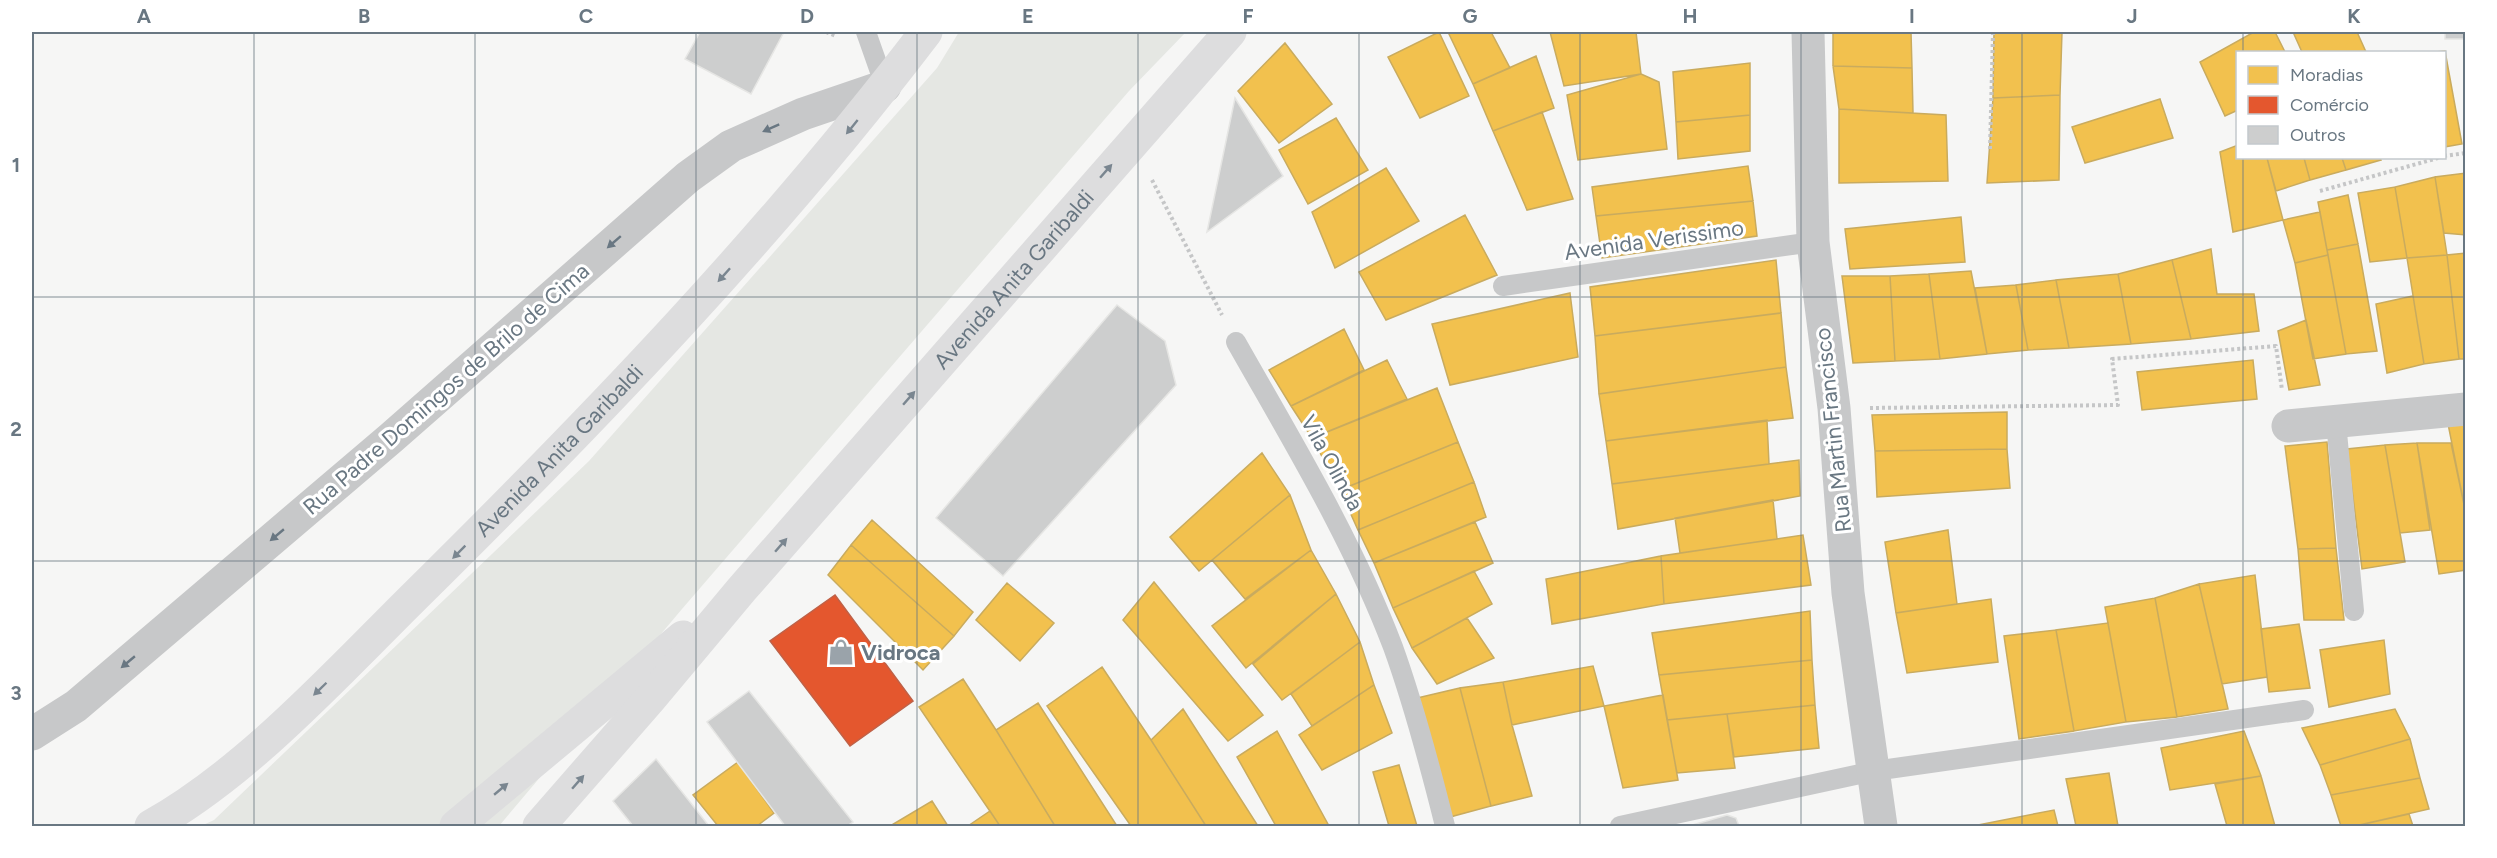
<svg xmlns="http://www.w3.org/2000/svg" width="2497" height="858" font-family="Figtree,sans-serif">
<rect width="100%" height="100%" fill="#f6f6f5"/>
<path fill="#e5e7e3" d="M959 32H1186L1129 91 682 609 499 826H201L214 820 589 461 937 68Z"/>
<path fill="#f2c14e" stroke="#c9ab5e" stroke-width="1.5" d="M1439 32 1469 96 1420 118 1388 57Z
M1448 32H1491L1510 68 1473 84Z
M1550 32H1636L1641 74 1564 86Z
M1833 32H1911L1912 68 1833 66Z
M1994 32H2062L2060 95 1993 98Z
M2254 32H2275L2285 52H2238V110L2225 116 2200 62Z
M2293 32H2357L2366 52H2302Z
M1285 43 1332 104 1279 143 1238 91Z
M2445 51 2462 144 2444 147V52H2435Z
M1536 56 1554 108 1493 131 1473 84Z
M1750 63V115L1676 122 1673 72Z
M1833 66 1912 68 1913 113 1839 109Z
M1641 74 1659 82 1667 149 1578 160 1567 95Z
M2060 95 2059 180 1987 183 1993 98Z
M2160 99 2173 138 2085 163 2072 127Z
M1839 109 1946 115 1948 181 1839 183Z
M1542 112 1573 199 1527 210 1493 131Z
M1750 115V151L1678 159 1676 122Z
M1336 118 1368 170 1308 204 1279 150Z
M2238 145V158H2267L2283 220 2233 232 2220 152Z
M2267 158H2304L2310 180 2276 191Z
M2304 158H2342L2346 170 2310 180Z
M2342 158H2380L2381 160 2346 170Z
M1748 166 1753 201 1596 216 1592 187Z
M1386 168 1419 221 1335 268 1312 212Z
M2466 173V235L2444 233 2435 177Z
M2435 177 2447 255 2407 258 2395 187Z
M2395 187 2407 258 2370 262 2358 193Z
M2348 195 2358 244 2327 250 2318 202Z
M1753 201 1757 236 1602 258 1596 216Z
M2320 212 2328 255 2295 263 2283 220Z
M1465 215 1497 275 1386 320 1359 272Z
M1961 217 1965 262 1850 269 1845 229Z
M2358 244 2377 351 2346 354 2327 250Z
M2211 249 2217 294H2254L2259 331 2191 339 2172 260Z
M2466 253V359H2459L2447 255Z
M2328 255 2346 354 2313 359 2295 263Z
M2447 255 2459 359 2424 364 2407 258Z
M1776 260 1781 313 1595 336 1590 287Z
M2172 260 2191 339 2131 344 2118 274Z
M1971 271 1987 354 1940 359 1929 274Z
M1929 274 1940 359 1895 361 1890 276Z
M2118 274 2131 344 2069 348 2056 280Z
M1842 276H1890L1895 361 1853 363Z
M2056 280 2069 348 2028 350 2016 285Z
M2016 285 2028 350 1987 354 1975 288Z
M1570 293 1578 357 1450 385 1432 324Z
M2413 296 2424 364 2387 373 2376 304Z
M1781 313 1786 367 1599 394 1595 336Z
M2306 320 2320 385 2289 390 2278 331Z
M1344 329 1364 370 1291 406 1269 370Z
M1387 360 1407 399 1312 438 1291 406Z
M2253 360 2257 399 2142 410 2137 372Z
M1786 367 1793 418 1606 441 1599 394Z
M1437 388 1458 442 1340 490 1312 438Z
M2007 412V449L1875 451 1872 415Z
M1767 420 1769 464 1612 484 1606 441Z
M2466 422V514L2448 424Z
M1458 442 1474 482 1358 530 1340 490Z
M2327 442 2336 548 2298 549 2285 446Z
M2417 443 2430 530 2400 533 2385 445Z
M2417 443H2451L2466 514V570L2439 574Z
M2385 445 2405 562 2362 569 2347 449Z
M2007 449 2010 488 1877 497 1875 451Z
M1262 453 1290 495 1199 571 1170 537Z
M1799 460 1800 496 1618 529 1612 484Z
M1474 482 1486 517 1374 563 1358 530Z
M1290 495 1311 550 1245 599 1212 560Z
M1773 500 1777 539 1680 553 1675 518Z
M872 520 973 612 954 636 851 545Z
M1475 522 1493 563 1393 608 1374 563Z
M1948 530 1957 604 1896 613 1885 542Z
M1803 535 1811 585 1664 604 1661 556Z
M851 545 954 636 923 670 828 575Z
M2336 548 2344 620H2304L2298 549Z
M1311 550 1336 594 1246 668 1212 626Z
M1661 556 1664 604 1552 624 1546 579Z
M1474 571 1492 604 1412 648 1393 608Z
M2255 575 2267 677 2222 684 2199 584Z
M1154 582 1263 715 1228 741 1123 620Z
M1007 583 1054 623 1020 661 976 620Z
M2199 584 2228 709 2177 717 2155 598Z
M1336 594 1360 642 1282 700 1253 664Z
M2155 598 2177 717 2126 722 2105 607Z
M1991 599 1998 662 1907 673 1896 613Z
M1810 611 1812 660 1659 675 1652 633Z
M1467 618 1494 658 1437 684 1412 648Z
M2108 623 2126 722 2074 731 2056 630Z
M2299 624 2310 688 2269 692 2261 629Z
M2056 630 2074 731 2019 739 2004 636Z
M2384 640 2390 694 2329 707 2320 650Z
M1360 642 1374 685 1312 726 1291 694Z
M1812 660 1815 705 1667 720 1659 675Z
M1593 666 1604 706 1512 725 1503 682Z
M1102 667 1151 740 1206 826H1131L1047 706Z
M963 679 996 730 1055 826H1000L919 707Z
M1503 682 1512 725 1532 796 1491 806 1460 688Z
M1374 685 1392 733 1322 770 1299 735Z
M1460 688 1491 806 1450 817 1417 698Z
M1663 695 1678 780 1623 788 1604 706Z
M1038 703 1117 826H1055L996 730Z
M1815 705 1819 748 1734 757 1727 714Z
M1183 709 1258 826H1206L1151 740Z
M2395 709 2410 739 2320 765 2302 728Z
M1727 714 1735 768 1677 773 1667 720Z
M1277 731 1329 826H1276L1237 757Z
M2244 731 2261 776 2170 790 2161 748Z
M2410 739 2420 778 2331 795 2320 765Z
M738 762 774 813 757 826H718L693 795Z
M1399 765 1417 826H1389L1373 772Z
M2109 773 2118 826H2076L2066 779Z
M2261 776 2275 826H2227L2215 784Z
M2420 778 2429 809 2355 826H2341L2331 795Z
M932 801 948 826H890Z
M2054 810 2058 826H1973Z
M990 811 1000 826H968Z
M2409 814 2413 826H2355Z"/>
<path fill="#e4572e" stroke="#bf6147" stroke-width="1.5" d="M835 595 913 701 850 746 770 641Z"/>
<path fill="#cdcece" stroke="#e6e6e4" stroke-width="1.5" d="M700 32H784L751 94 685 59Z
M2445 32H2466V39H2445Z
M1235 98 1283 176 1207 232Z
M1117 305 1165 341 1176 385 1003 576 936 518Z
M749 691 853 822 847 826H785L707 722Z
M656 759 709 826H633L613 801Z
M1727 815 1736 818 1739 826H1689Z"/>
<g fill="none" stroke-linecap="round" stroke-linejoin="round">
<path stroke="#c5c6c7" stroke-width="4" stroke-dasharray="3 3" stroke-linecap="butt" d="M826 32 836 36
M1990 149 1993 32
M2444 156 2466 153
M1152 180 1222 315
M2320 191 2438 158
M1870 408 2118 405 2112 359 2276 346 2282 390"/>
<path stroke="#c7c8c9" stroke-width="20" d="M866 32 885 86
M1503 286 1813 242
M1236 342C1292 441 1352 539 1393 647 1414 705 1430 766 1445 826
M2336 422 2354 611
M1620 826 1874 771 2304 710"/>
<path stroke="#c7c8c9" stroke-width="33" d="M1808 32 1813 242 1834 408 1848 593 1881 826
M2288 426 2466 409
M32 734 76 706 391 438 688 177 731 146 803 114 885 86"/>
<g stroke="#ddddde" stroke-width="33">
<path id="s1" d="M151 826C249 771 336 674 416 595 596 417 773 233 926 32"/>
<path d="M456 826 683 637"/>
<path id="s2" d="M539 826 650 699 742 589 1230 32"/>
</g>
</g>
<defs><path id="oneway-solid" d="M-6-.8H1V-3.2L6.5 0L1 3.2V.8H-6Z" transform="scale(1.5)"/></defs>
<g fill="#7a8690">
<use href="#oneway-solid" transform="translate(852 127) rotate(129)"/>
<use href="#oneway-solid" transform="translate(1106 171) rotate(-49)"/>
<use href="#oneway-solid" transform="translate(724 275) rotate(132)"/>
<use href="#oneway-solid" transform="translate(909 398) rotate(-49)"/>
<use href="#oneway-solid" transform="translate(781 545) rotate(-49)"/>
<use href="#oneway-solid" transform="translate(459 552) rotate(135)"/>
<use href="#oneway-solid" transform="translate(320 689) rotate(136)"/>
<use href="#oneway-solid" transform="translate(578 782) rotate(-49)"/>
<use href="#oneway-solid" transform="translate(501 789) rotate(-40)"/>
</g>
<g fill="#697782">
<use href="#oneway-solid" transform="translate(771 128) rotate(156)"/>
<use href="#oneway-solid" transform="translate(614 242) rotate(139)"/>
<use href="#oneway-solid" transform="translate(277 535) rotate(140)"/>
<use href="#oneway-solid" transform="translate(128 662) rotate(140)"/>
</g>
<path fill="none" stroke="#697782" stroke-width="1.5" stroke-opacity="0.55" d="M254 32V826M475 32V826M696 32V826M917 32V826M1138 32V826M1359 32V826M1580 32V826M1801 32V826M2022 32V826M2243 32V52M2243 158V826M32 297H2466M32 561H2466"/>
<defs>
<g id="shop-bare" transform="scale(2.07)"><path d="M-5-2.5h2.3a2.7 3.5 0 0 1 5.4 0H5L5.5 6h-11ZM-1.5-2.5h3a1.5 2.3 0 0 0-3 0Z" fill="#9aa3aa" stroke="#fff" stroke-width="2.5" paint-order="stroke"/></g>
</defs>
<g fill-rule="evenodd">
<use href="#shop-bare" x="841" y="652"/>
</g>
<g text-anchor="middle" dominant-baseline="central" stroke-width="6" stroke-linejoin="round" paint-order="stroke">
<g font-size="22" fill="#697782" stroke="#fff">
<text transform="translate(1654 240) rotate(-8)">Avenida Verissimo</text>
<text stroke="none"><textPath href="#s2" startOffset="724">Avenida Anita Garibaldi</textPath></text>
<text transform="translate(446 389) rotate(-41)">Rua Padre Domingos de Brilo de Cima</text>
<text transform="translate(1833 430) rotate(-96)">Rua Martin Francisco</text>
<text stroke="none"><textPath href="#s1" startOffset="556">Avenida Anita Garibaldi</textPath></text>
<text transform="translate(1332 463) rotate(61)">Vila Olinda</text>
</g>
<g font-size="22" font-weight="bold" fill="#697782" stroke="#fff" text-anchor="start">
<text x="861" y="652">Vidroca</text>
</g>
</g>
<rect width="2497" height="858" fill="none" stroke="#ffffff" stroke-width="66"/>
<rect x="2236" y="51" width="210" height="108" fill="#ffffff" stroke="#c3c9cd" stroke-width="1.5"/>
<rect x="2248" y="66" width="30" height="18" fill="#f2c14e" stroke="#c3c9cd" stroke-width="1.5"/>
<text x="2290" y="81" font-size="18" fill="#697782">Moradias</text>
<rect x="2248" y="96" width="30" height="18" fill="#e4572e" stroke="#c3c9cd" stroke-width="1.5"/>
<text x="2290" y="111" font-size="18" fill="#697782">Comércio</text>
<rect x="2248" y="126" width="30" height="18" fill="#cdcece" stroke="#c3c9cd" stroke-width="1.5"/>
<text x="2290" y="141" font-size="18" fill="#697782">Outros</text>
<rect x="33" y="33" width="2431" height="792" fill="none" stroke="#697782" stroke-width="2"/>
<g font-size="20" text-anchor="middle" font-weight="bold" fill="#697782">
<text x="144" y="23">A</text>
<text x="364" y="23">B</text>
<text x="586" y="23">C</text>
<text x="807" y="23">D</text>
<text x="1028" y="23">E</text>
<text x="1248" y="23">F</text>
<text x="1470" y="23">G</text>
<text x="1690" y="23">H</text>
<text x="1912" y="23">I</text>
<text x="2132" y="23">J</text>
<text x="2354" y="23">K</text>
<text x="16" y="172">1</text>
<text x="16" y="436">2</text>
<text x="16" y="700">3</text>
</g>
</svg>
